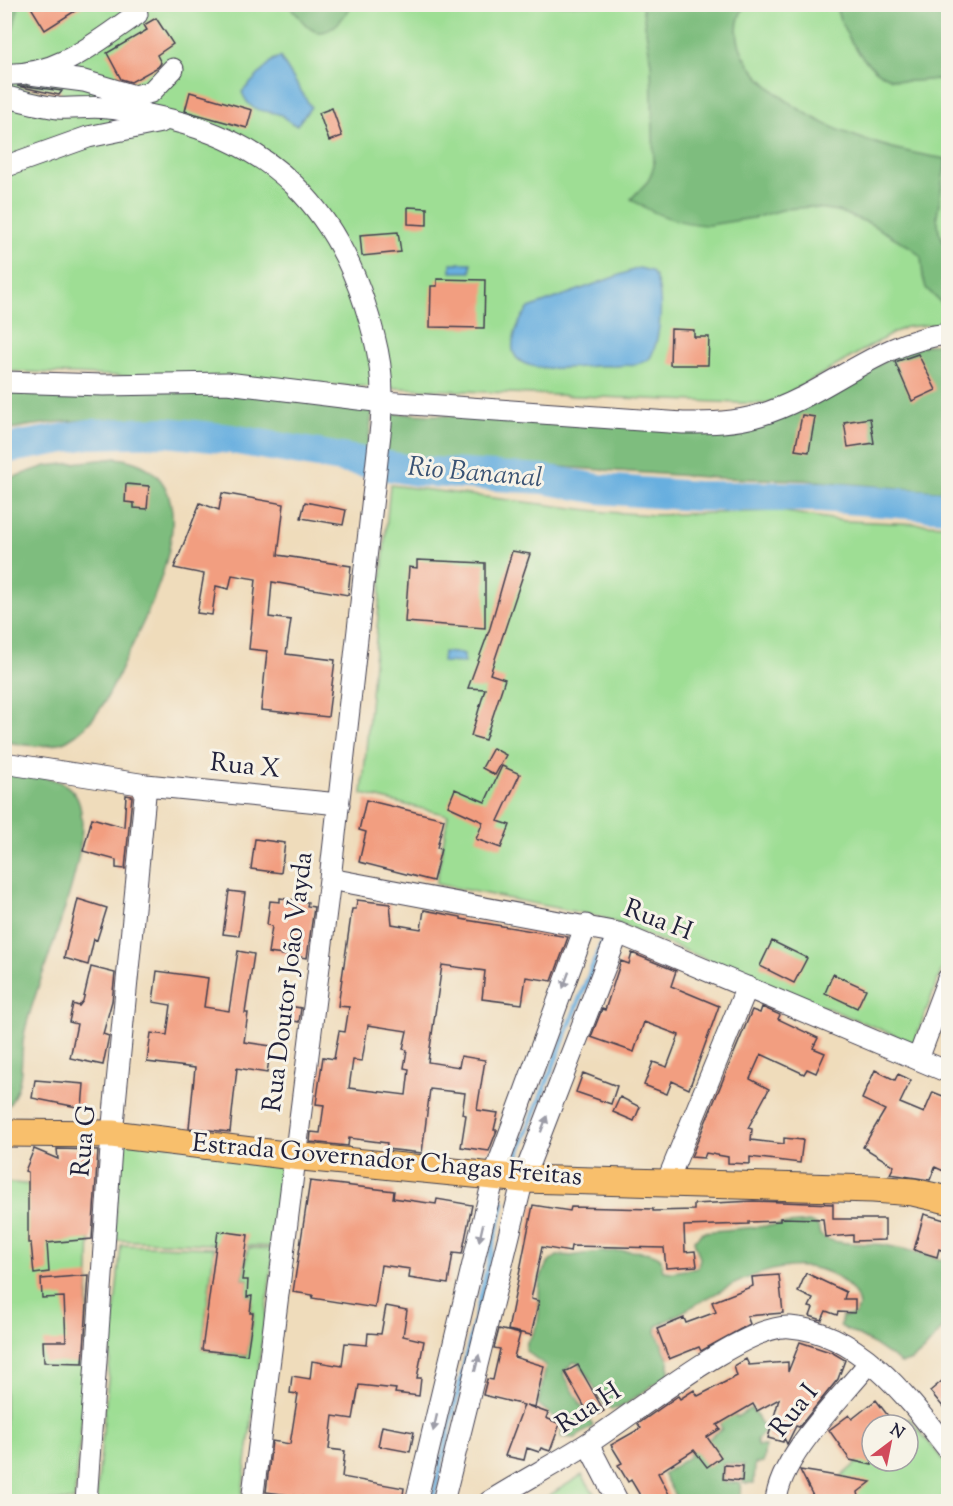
<svg xmlns="http://www.w3.org/2000/svg" width="953" height="1506" font-family="'Sorts Mill Goudy',serif">
<rect width="100%" height="100%" fill="#f7f3e8"/>
<filter id="ink" filterUnits="userSpaceOnUse"><feTurbulence type="fractalNoise" baseFrequency=".0167" numOctaves="2"/><feDisplacementMap in="SourceGraphic" scale="12" xChannelSelector="R" yChannelSelector="G"/><feConvolveMatrix kernelMatrix="1 2 1 2 8 2 1 2 1" color-interpolation-filters="sRGB"/></filter>
<filter id="wash" filterUnits="userSpaceOnUse"><feTurbulence type="fractalNoise" baseFrequency=".008" numOctaves="4" result="noise"/><feDisplacementMap in="SourceGraphic" scale="24" xChannelSelector="R" yChannelSelector="G"/><feGaussianBlur stdDeviation="1.35" result="paint"/><feColorMatrix in="noise" values="0 0 0 0 0 0 0 0 0 0 0 0 0 0 0 0 0 1.4 0 .05"/><feComposite in="paint" operator="in"/></filter>
<g filter="url(#wash)">
<rect width="100%" height="100%" fill="#efdcbb"/>
<path fill="#9ede94" stroke="#608068" stroke-width="1.5" d="M5 5H948V323L906 327 895 332 780 398 764 404 5 371Z
M390 485 605 512 654 515 779 511 844 521 948 525V953L914 1043 602 917 436 884 448 815 362 794Z
M121 1139 288 1159 277 1247 114 1240Z
M4 1182 91 1191 86 1378 74 1501H5Z
M121 1245 214 1248 202 1350 247 1356 254 1312H251L252 1296H247L248 1279H243L248 1248 274 1249 241 1501 96 1502Z
M909 1418 948 1466V1501L811 1502 872 1450V1461H908V1425H901Z
M582 1475 599 1501H540Z"/>
<path fill="#7ebd7e" stroke="#50705c" stroke-width="1.5" d="M5 4 19 5 13 29 5 45Z
M287 5H351C343 20 325 43 307 26 300 19 295 10 287 5Z
M642 5H745C709 61 806 119 849 134 880 146 914 154 946 159L937 216 939 231 948 255V323L937 324 944 315 945 307 926 288 923 277 921 257 912 248 869 223 837 211 810 207 786 209 753 218 709 225C681 224 654 215 631 199L648 181 654 166 651 64Z
M835 5H948V78C933 79 917 82 902 81 867 77 844 35 835 5Z
M948 342V492L803 480 719 478 385 455 389 413 757 429 802 408 908 348Z
M221 388 373 407 367 454C244 428 130 405 5 430V392Z
M117 458C216 472 157 595 131 648 113 683 104 719 67 740 50 749 23 746 5 741V480L46 466Z
M4 773C29 776 67 773 78 800 98 851 35 979 24 1035 19 1064 26 1079 9 1105L5 1107Z
M809 1222 818 1226 820 1235C837 1247 864 1242 884 1245 905 1249 929 1255 948 1262V1322C936 1335 920 1362 901 1363L870 1342 840 1326 842 1317 855 1315 859 1307C858 1294 849 1285 838 1278 784 1241 705 1302 657 1326L656 1332 669 1361V1374L620 1408 612 1409 605 1406 580 1364 574 1362 563 1373 593 1426 575 1438 561 1437 562 1424 538 1404 546 1366 526 1351 527 1342C551 1314 529 1289 547 1265 549 1262 554 1258 557 1256 562 1254 567 1256 571 1256 588 1253 650 1245 661 1259L663 1271 672 1272 698 1268 700 1258 694 1241 703 1232Z
M751 1408 766 1430 757 1440V1446H765L763 1463 755 1464 754 1483H743L744 1465 723 1463 722 1482 740 1483 741 1501H678L663 1474 690 1456 685 1446 708 1439 722 1429 719 1422 734 1414 737 1417Z"/>
<path fill="#68afdf" stroke="#45688d" stroke-width="1.5" d="M280 57 311 107 297 125C288 124 288 118 281 115 265 108 251 116 242 92L273 60Z
M451 263H471V272H451Z
M639 268 651 271C666 287 661 340 650 358 636 369 612 365 595 366 574 367 507 378 513 342 515 330 521 317 529 308Z
M443 652 464 654V663L442 662Z"/>
<g fill="none" stroke-linecap="round" stroke-linejoin="round">
<path stroke="#68afdf" stroke-width="5" d="M513 1167 605 935
M432 1502 503 1202"/>
<path stroke="#68afdf" stroke-width="30" d="M4 449 89 434 166 432 231 439 417 471 543 479 600 489 695 496 821 497 948 507"/>
</g>
<g id="blocks">
<path fill="#f29e80" fill-rule="evenodd" d="M29 4H86L45 30Z
M156 18 173 44 157 55 161 63 158 67 131 82 121 79 107 53 147 30 144 25Z
M17 86H26L62 91 59 95Z
M190 92 252 110 247 128 185 111Z
M332 108 342 136 329 141 319 113Z
M408 207 427 208V225L408 224Z
M398 232 401 252 362 256 360 235Z
M437 279 485 280 484 328 430 327 431 286H437Z
M671 329 694 330V337H709L708 365H670Z
M918 354 936 390 912 401 895 362Z
M802 415 815 417 809 452 795 450Z
M870 418 874 443 848 447 844 422Z
M126 484 149 486 147 509 134 508V503L125 502Z
M222 493 284 504 278 555 351 566 348 595 272 582 269 617 291 620 286 654 335 660 328 717 261 710 267 651 249 649 256 579 232 575 229 589 216 586 212 615 197 613 204 574 174 568 200 503 219 510Z
M305 502 346 510 343 525 301 518Z
M512 551 530 554 490 674 505 679 485 740 471 736 485 689 468 688 490 628Z
M417 560 485 563V628L405 622 409 567 417 568Z
M493 748 506 755 495 775 482 768Z
M502 766 520 774 498 821 510 825 501 848 476 839 483 822 448 806 455 789 485 802Z
M126 795 132 796 125 869 116 868V860L83 851 92 818 124 827Z
M366 800 444 819 437 848 441 849 433 881 359 862 366 832 359 830Z
M255 839 285 843 281 873 251 869Z
M229 891 245 893 239 936 223 934Z
M280 898 308 902 307 906 314 907 307 958 268 953 272 926 267 925 270 901 280 902Z
M78 899 107 908 97 940 94 939 88 965 64 958Z
M357 900 390 904 392 924 421 929 424 910 461 917V919L568 937 552 981 526 977 522 1004 482 999 485 971 442 965 428 1062 459 1067 461 1056 485 1060 477 1110 498 1113 494 1130H497L489 1151 461 1147 466 1115 462 1114 465 1093 430 1089 422 1153 386 1149 387 1143 349 1138 348 1146 310 1142 311 1132 320 1133 324 1105 316 1104 323 1057 334 1059 339 1031 345 1032 349 1007 338 1006 352 909H356ZM368 1025 407 1031 403 1049 407 1050 404 1068 409 1069 406 1095 349 1088 353 1060 362 1061Z
M772 941 807 958 794 983 760 966Z
M238 951 254 954 245 1013H248L244 1042 271 1046 267 1073 237 1068 230 1132 189 1128 195 1068 147 1062 151 1033 167 1035 171 1005 153 1002 157 971 208 978 204 1007 229 1011Z
M632 953 676 971 671 986 719 1006 689 1089 672 1081 667 1094 644 1085 653 1062 667 1067 679 1035 644 1022 634 1052 591 1037 602 1009 605 1010 621 961 629 964Z
M91 967 115 973 112 1001 103 1034 109 1036 103 1065 70 1058 77 1024 69 1022 73 1004 79 1006 83 1001Z
M833 974 866 989 857 1008 825 993Z
M282 1005 301 1008 299 1022 280 1018Z
M762 1007 780 1015 778 1019 818 1038 813 1048 825 1053 816 1073 807 1069 804 1074 761 1054 750 1079 769 1089 748 1128 752 1129 751 1140 784 1144V1138L803 1140 800 1163 750 1157V1164L728 1163V1157L706 1153 704 1158 691 1157 752 1010 760 1013Z
M875 1070 895 1080 898 1074 911 1080 900 1103 924 1113 933 1092 948 1098V1173L935 1167 930 1180 890 1174 894 1166 863 1147 885 1110 862 1099Z
M583 1073 617 1086 611 1104 576 1092Z
M35 1080 84 1084 82 1108 32 1098Z
M620 1097 640 1107 634 1121 613 1112Z
M34 1149 58 1159 57 1149 98 1150 92 1239 47 1243 49 1272 34 1274 31 1243H28V1172L25 1171Z
M310 1181 394 1191 393 1198 436 1204 437 1199 472 1205 462 1254 453 1253 448 1284 409 1278 410 1269 381 1265 375 1308 312 1298 313 1295 293 1292Z
M754 1201 833 1204V1219H885V1240L853 1241V1235L825 1237 823 1219 780 1218V1221L749 1222V1224L684 1226 685 1252 695 1251 697 1266 666 1268 664 1248 571 1246 570 1252 542 1247 531 1299 539 1301 531 1335 508 1330 533 1205 570 1211 571 1207 653 1209V1211L694 1210V1204Z
M924 1214 948 1221V1253L939 1249 937 1257 914 1250Z
M218 1231 248 1235 242 1280H248L247 1297 252 1296 250 1313H253L247 1355 202 1350Z
M806 1273 846 1292 844 1299H855V1313L838 1312 837 1315 826 1311 822 1320 810 1316 813 1308 809 1307 813 1299 798 1292Z
M89 1275 83 1363 44 1362 43 1341H66L64 1297 42 1298 41 1279Z
M779 1275 783 1313 747 1316 750 1324 701 1351 699 1347 669 1359 657 1329 684 1318 686 1323 716 1312 712 1302 753 1286 752 1277Z
M386 1306 407 1310 403 1336 424 1341 417 1378H421L419 1396 395 1393 396 1389 359 1385 353 1419 333 1416 329 1449 345 1451 342 1477 404 1488 402 1502H345L266 1492 272 1441 290 1444 298 1394 290 1393 292 1376 310 1379 312 1361 342 1366 345 1343 367 1345 368 1333 381 1334Z
M499 1329 520 1334 514 1357 544 1366 535 1407 526 1405 548 1413 546 1418 560 1424 550 1451 541 1448 539 1452 527 1448 524 1460 505 1456 524 1405 483 1395 487 1379 493 1380 500 1349 494 1348Z
M800 1342 833 1353 845 1360 838 1379 799 1427 796 1426 787 1444 784 1438 783 1442 768 1438 779 1399 757 1411 753 1404 717 1425 720 1429 707 1437 721 1457 707 1467 694 1450 658 1473 673 1502H644L631 1480 628 1482 618 1465 622 1463 611 1445 641 1428 638 1424 678 1396 680 1399 694 1390 698 1396 737 1376 734 1366 746 1359 749 1365 788 1362V1372Z
M578 1365 604 1411 591 1418 565 1372Z
M948 1376V1413L930 1391Z
M876 1400 895 1425H872V1465L850 1460 829 1430 849 1415 852 1419Z
M382 1426 414 1432 410 1452 378 1446Z
M724 1465 743 1466 742 1481 723 1479Z
M800 1470 819 1473 871 1482 858 1492 860 1502H816Z"/>
</g>
</g>
<g filter="url(#ink)">
<use href="#blocks" fill-opacity="0" stroke="#413e4e" stroke-width="1.5"/>
<g fill="none" stroke-linecap="round" stroke-linejoin="round">
<g stroke="#413e4e" stroke-width="23">
<path id="minor" d="M4 74C57 77 95 43 137 14
M30 74 84 81 135 96 151 92 173 69
M4 96C22 101 40 106 58 108 74 109 91 106 108 108 129 110 150 115 171 120 272 145 333 206 365 305 379 348 385 380 381 425L330 879 252 1502
M4 167 88 137 161 122
M4 382 103 385 227 383 383 402 683 423C710 423 735 423 760 415 827 395 877 341 948 334
M4 763 146 785 339 804
M330 879 618 933 948 1072
M918 1059 948 979
M667 1182 747 987
M588 1444 618 1502
M86 1502 112 1134 146 785
M416 1502 494 1176 586 925
M443 1502 523 1179 618 933
M489 1502C521 1482 555 1464 587 1444 630 1417 745 1323 790 1327 860 1332 909 1399 948 1449
M776 1502C779 1457 842 1397 870 1362"/>
</g>
<g stroke="#413e4e" stroke-width="29">
<path id="major" d="M4 1133 112 1134 293 1156 523 1179 873 1189 913 1192 948 1200"/>
</g>
<use href="#minor" stroke="#fff" stroke-width="21"/>
<use href="#major" stroke="#f8bf6c" stroke-width="27"/>
</g>
<defs><path id="oneway-solid" d="M-6-.8H1V-3.2L6.5 0L1 3.2V.8H-6Z" transform="scale(1.5)"/></defs>
<g fill="#9c9ca7">
<use href="#oneway-solid" transform="translate(566 980) rotate(110)"/>
<use href="#oneway-solid" transform="translate(544 1124) rotate(-69)"/>
<use href="#oneway-solid" transform="translate(481 1233) rotate(103)"/>
<use href="#oneway-solid" transform="translate(477 1363) rotate(-76)"/>
<use href="#oneway-solid" transform="translate(435 1423) rotate(103)"/>
</g>
</g>
<g text-anchor="middle" dominant-baseline="central" stroke-width="6" stroke-linejoin="round" paint-order="stroke">
<g font-size="26" fill="#22223b" stroke="#f7f3e8">
<text transform="translate(245 767) rotate(6)">Rua X</text>
<text transform="translate(658 921) rotate(21)">Rua H</text>
<text transform="translate(289 982) rotate(-83)">Rua Doutor João Vayda</text>
<text transform="translate(85 1141) rotate(-85)">Rua G</text>
<text transform="translate(387 1161) rotate(5)">Estrada Governador Chagas Freitas</text>
<text transform="translate(589 1409) rotate(-33)">Rua H</text>
<text transform="translate(795 1411) rotate(-51)">Rua I</text>
</g>
<g font-size="27" font-style="italic" fill="#3a5374" stroke="#f7f3e8">
<text transform="translate(475 474) rotate(5)">Rio Bananal</text>
</g>
</g>
<rect width="953" height="1506" fill="none" stroke="#f7f3e8" stroke-width="24"/>
<g transform="translate(890 1443) rotate(32)"><circle r="28" fill="#f7f3e8" stroke="#a29fa3" stroke-width="1.5"/>
<path d="M0-4.5L10 22L0 15L-10 22Z" fill="#d1495b"/>
<text y="-9" font-size="16" font-weight="bold" text-anchor="middle" fill="#22223b">N</text>
</g>
</svg>
